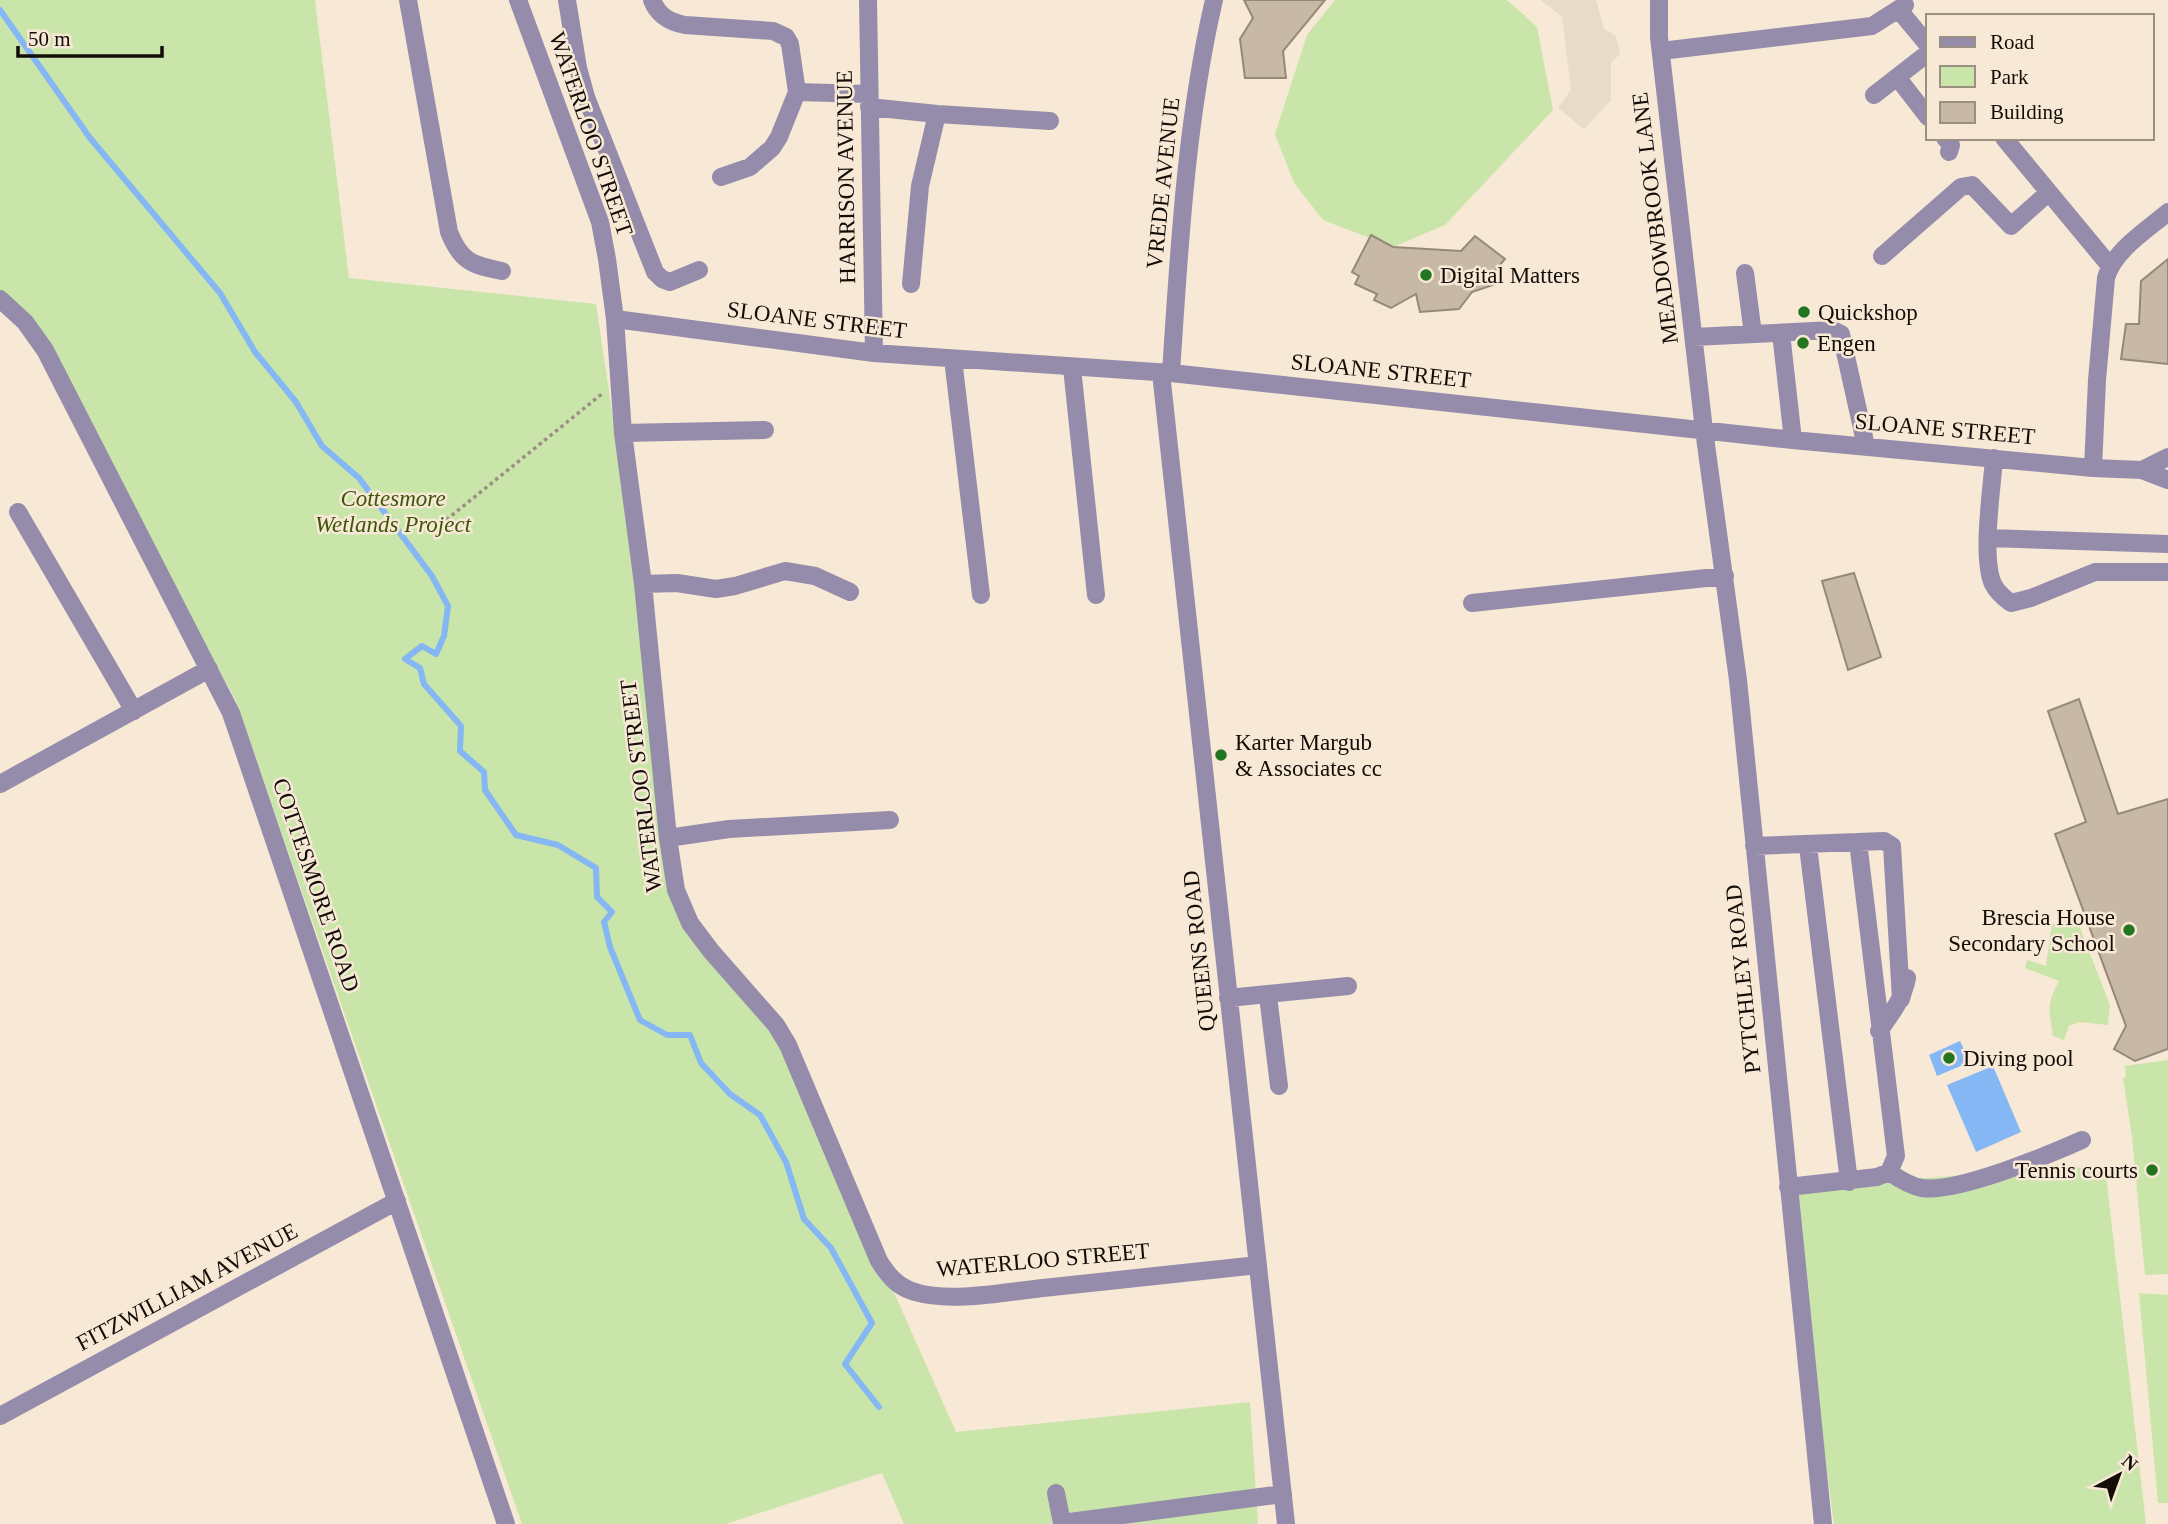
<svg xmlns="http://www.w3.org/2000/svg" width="2168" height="1524" font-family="Georgia,serif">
<rect width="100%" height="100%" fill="#f8e8d6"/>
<path fill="#e6dcc7" d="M1541 0H1596L1604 29 1616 36 1620 54 1611 63V100L1584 129 1558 108 1571 90 1562 17Z"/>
<path fill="#c9e5aa" d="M0 0H315L349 278 596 304 688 918 776 1027 956 1432 1250 1402 1258 1524H904L882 1473 726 1524H522L235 699 36 335 0 307Z
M1335 0H1507L1537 27 1553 110 1445 225 1393 247 1323 220 1294 183 1275 134 1307 35Z
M2075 915 2110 1005 2108 1025 2079 1022 2069 1026 2064 1040 2053 1036C2049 1009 2046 1006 2059 981L2025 968 2027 960 2046 966 2052 924 2070 920Z
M2168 1060V1274L2145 1275 2132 1137 2123 1078 2126 1077 2125 1066Z
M2105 1166 2146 1524H1834L1788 1187Z
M2139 1293 2168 1295V1503H2158Z"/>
<path fill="#84b7f3" d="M1960 1041 1970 1062 1937 1076 1929 1055Z
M1993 1066 2021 1132 1976 1152 1947 1085Z"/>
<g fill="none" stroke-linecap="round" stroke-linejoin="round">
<path stroke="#84b7f3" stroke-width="6" d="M0 10 90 138 220 293 255 352 296 402 322 446 359 478 432 576 448 606 444 636 436 654 422 646 405 659 420 668 424 684 461 726 460 751 484 772 485 790 516 835 558 845 596 868 597 897 612 912 604 922 610 947 640 1020 667 1035H690L701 1063 730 1094 760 1115 786 1162 804 1219 831 1248 872 1323 845 1364 879 1407"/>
</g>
<path fill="#c7b9a6" stroke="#968977" stroke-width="2" d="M1244 0H1325L1283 51 1286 78H1245L1240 39 1253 18Z
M1371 235 1393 247 1461 251 1475 236 1505 259 1493 273 1499 278 1493 285 1472 292 1459 309 1420 312 1416 294 1391 308 1374 300 1377 294 1355 284 1359 276 1352 272Z
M2168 259V364L2121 359 2126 324H2139L2141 281Z
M1854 573 1881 657 1848 670 1822 581Z
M2079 699 2118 814 2168 799V1049L2135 1061 2114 1049 2126 1026 2055 834 2086 822 2048 711Z"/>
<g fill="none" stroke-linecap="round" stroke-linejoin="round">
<path stroke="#9a8f82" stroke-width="3.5" stroke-dasharray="3.5 3.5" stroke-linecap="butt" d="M430 533 603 393"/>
<path stroke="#948caa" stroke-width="18" d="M408 0 449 232C461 262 472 265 502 271
M518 0 600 222 607 259 615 319 623 433 643 584 668 838 676 890 690 923 711 951 776 1025 788 1045 879 1261C888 1275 897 1287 915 1292 951 1303 1005 1292 1043 1288 1115 1280 1186 1273 1258 1265
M567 0 578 68 586 97 655 272 662 279 670 282 699 270
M652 0C658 16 670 22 685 25L773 31 786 37 790 44 797 92 779 137 772 148 750 167 721 177
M868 0 874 353
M1659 0V37L1704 430 1738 680 1823 1524
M1899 10 1928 45
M1661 51 1872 26 1905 5
M1897 77 1928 117
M797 92 869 94
M1874 95 1928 53
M869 107 937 114 1050 121
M1945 138 1951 145 1949 152
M2004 138 2110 266
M1882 256 1961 187 1972 185 2011 226 2048 193
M1745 273 1753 334
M911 284 920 186 937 114
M0 299 25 322 45 350 231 713 506 1524
M615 319 874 353 1171 373 1793 440 2093 468 2142 470 2168 480
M1781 333 1793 440
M1694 337 1833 330 1841 334 1866 446
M953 359 981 595
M1072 368 1096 595
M1161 373 1286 1524
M1171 373C1179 251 1186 120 1214 0
M623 433 765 430
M1994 458C1992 489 1981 557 1993 584 1997 592 2004 598 2011 603L2031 598 2095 572H2168
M2093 468 2097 380 2106 278C2114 250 2147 230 2168 212
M2142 470 2168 457
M18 512 134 711
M1989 538 2168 544
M643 584 677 583 716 589 735 586 785 571 815 576 850 592
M1472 603 1725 576
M0 784 209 669
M668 838 729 829 890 820
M1754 846 1884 841 1892 846 1901 999 1907 978C1903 999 1891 1014 1879 1031
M1808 846 1849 1182
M1268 996 1279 1086
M1228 998 1348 986
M1889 1172C1899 1179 1910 1186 1922 1188 1958 1193 2048 1155 2082 1140
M1788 1187 1877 1177 1889 1172 1896 1156 1858 842
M0 1416 397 1201
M1056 1493 1062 1523 1283 1494"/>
</g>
<g fill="#24751f" stroke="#f8e8d6" stroke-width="2.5">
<circle cx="1426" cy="275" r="7"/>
<circle cx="1804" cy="312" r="7"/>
<circle cx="1803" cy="343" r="7"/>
<circle cx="1221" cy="755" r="7"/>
<circle cx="2129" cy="930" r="7"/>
<circle cx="1949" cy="1058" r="7"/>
<circle cx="2152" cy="1170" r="7"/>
</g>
<g text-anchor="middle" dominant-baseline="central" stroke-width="5" stroke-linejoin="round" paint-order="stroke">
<g font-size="23" fill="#120d07" stroke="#f8e8d6">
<text transform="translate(591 134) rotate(71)">WATERLOO STREET</text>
<text transform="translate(846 177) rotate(-91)">HARRISON AVENUE</text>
<text transform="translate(1163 183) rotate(-84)">VREDE AVENUE</text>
<text transform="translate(1655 218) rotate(-97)">MEADOWBROOK LANE</text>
<text transform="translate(817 320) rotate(7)">SLOANE STREET</text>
<text transform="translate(1381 371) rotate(6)">SLOANE STREET</text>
<text transform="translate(1945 429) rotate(5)">SLOANE STREET</text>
<text transform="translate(641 786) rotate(-97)">WATERLOO STREET</text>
<text transform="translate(316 885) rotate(71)">COTTESMORE ROAD</text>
<text transform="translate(1199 951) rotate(-96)">QUEENS ROAD</text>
<text transform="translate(1743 979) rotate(-96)">PYTCHLEY ROAD</text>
<text transform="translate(1043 1260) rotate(-5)">WATERLOO STREET</text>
<text transform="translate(187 1287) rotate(-28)">FITZWILLIAM AVENUE</text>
</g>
<g font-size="23" fill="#120d07" stroke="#f8e8d6" text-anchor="start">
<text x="1440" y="275">Digital Matters</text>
<text x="1818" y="312">Quickshop</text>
<text x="1817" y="343">Engen</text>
<text x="1235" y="742">Karter Margub<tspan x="1235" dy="26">&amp; Associates cc</tspan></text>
<text x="2115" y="917" text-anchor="end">Brescia House<tspan x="2115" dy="26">Secondary School</tspan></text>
<text x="1963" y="1058">Diving pool</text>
<text x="2138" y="1170" text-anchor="end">Tennis courts</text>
</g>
<g font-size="23" font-style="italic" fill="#3a5606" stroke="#f8e8d6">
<text x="393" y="498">Cottesmore<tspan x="393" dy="26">Wetlands Project</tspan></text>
</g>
</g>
<rect x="1926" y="14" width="228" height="126" fill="#f8e8d6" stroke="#9c9083" stroke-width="2"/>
<rect x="1940" y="37" width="35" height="10" fill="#948caa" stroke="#9c9083" stroke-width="2"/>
<text x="1990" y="49" font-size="21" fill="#120d07">Road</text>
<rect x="1940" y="66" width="35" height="21" fill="#c9e5aa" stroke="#9c9083" stroke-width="2"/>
<text x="1990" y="84" font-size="21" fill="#120d07">Park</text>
<rect x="1940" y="102" width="35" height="21" fill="#c7b9a6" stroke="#9c9083" stroke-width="2"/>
<text x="1990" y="119" font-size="21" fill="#120d07">Building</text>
<g transform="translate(2119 1475) rotate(41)" stroke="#f8e8d6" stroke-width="5" paint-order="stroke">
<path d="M0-5L12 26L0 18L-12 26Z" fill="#120d07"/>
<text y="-10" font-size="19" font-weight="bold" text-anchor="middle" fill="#120d07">N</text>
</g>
<path d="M18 46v10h144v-10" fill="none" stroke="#120d07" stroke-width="3.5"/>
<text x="28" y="46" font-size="21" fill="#120d07" stroke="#f8e8d6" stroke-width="5" paint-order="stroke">50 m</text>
</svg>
